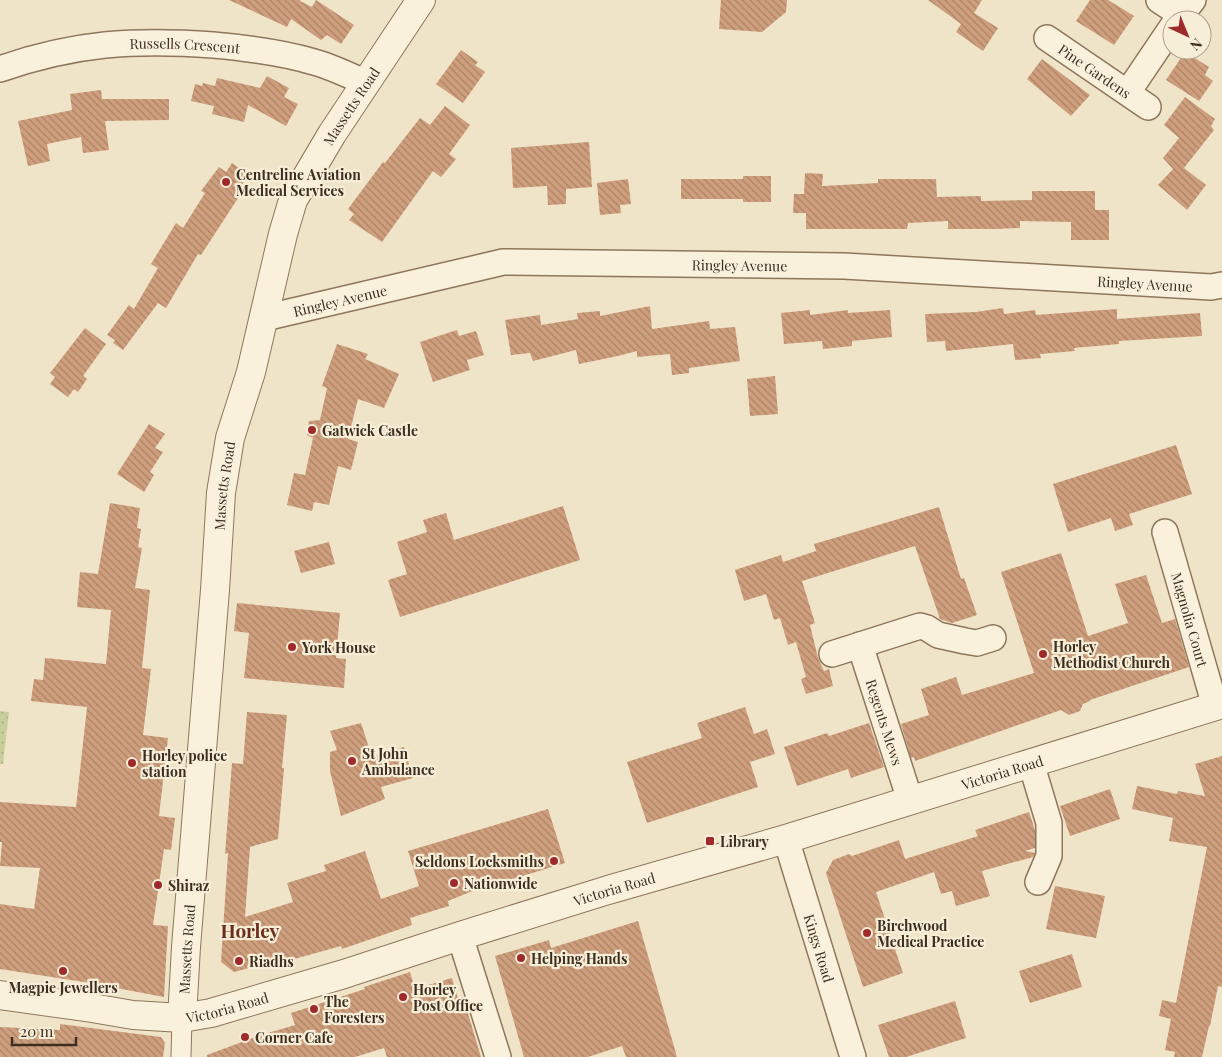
<svg xmlns="http://www.w3.org/2000/svg" width="1222" height="1057" font-family="'Playfair Display',serif">
<defs>
<pattern id="grass-dots" width="8" height="8" patternUnits="userSpaceOnUse" patternTransform="scale(1.25)"><rect width="8" height="8" fill="#c9cf9b"/><path d="M2 2h.1M6 6h.1" fill="none" stroke="#aeb285" stroke-width="1.8" stroke-linecap="round"/></pattern>
<pattern id="building-back-hatch" width="6" height="6" patternUnits="userSpaceOnUse" patternTransform="scale(1.25)"><rect width="6" height="6" fill="#cf9f7d"/><path d="M-1 5l2 2M0 0l6 6M5-1l2 2" fill="none" stroke="#a98266"/></pattern>
</defs>
<rect width="100%" height="100%" fill="#f0e4c8"/>
<path fill="url(#grass-dots)" d="M0 711 9 712 3 764H0Z"/>
<path fill="url(#building-back-hatch)" d="M229 0H300V1L312 7 316 0 354 25 341 44 327 35 321 40 291 19 287 27Z
M721 0H787L786 12 762 32 719 29Z
M928 0H982L974 13 998 28 983 51 956 32 961 24Z
M1090 0H1108L1134 16 1114 45 1076 21Z
M461 50 478 62 475 65 485 72 463 103 436 84Z
M1185 52 1209 67 1205 75 1213 81 1199 101 1166 80Z
M1042 59 1090 95 1071 116 1027 79Z
M267 76 289 88 284 97 298 104 286 126 248 105 244 122 212 114 214 106 191 101 195 84 202 86 203 83 215 86 217 78 260 88Z
M101 90 102 99H169V120L105 121 109 150 83 153 81 137 47 144 50 161 28 166 18 121 72 110 70 94Z
M1185 97 1215 119 1211 126 1214 130 1184 168 1206 185 1187 210 1158 185 1173 169 1163 158 1179 138 1164 125Z
M445 106 470 125 449 154 456 159 441 177 433 171 382 242 349 220 354 214 348 209 383 162 385 163 420 118 430 125Z
M589 142 592 187 566 189V204L548 205 547 186 513 188 511 148Z
M232 163 249 175 238 190 242 192 201 255 198 254 166 308 158 303 123 350 113 343 115 340 107 335 129 305 134 309 158 268 151 264 176 223 183 228 205 193 201 191 219 167 226 172Z
M805 173 823 174 822 186 878 183V179H936L937 197 981 196V201L1032 200V191H1095V210H1109V240H1071V222L1020 221V228L996 229H948V221L908 223 907 229H806V213H793L794 194H804Z
M743 176H771V202H743V199H681V179H743Z
M628 179 631 204 620 205 621 213 600 215 597 183Z
M650 306 652 329 709 321 710 329 735 327 740 361 689 368V373L672 375 670 354 637 357V351L618 356 579 364 576 350 533 361 530 353 511 355 505 320 540 315 541 325 578 319 577 313 600 311V316Z
M1003 308 1004 314 1035 310 1036 315 1117 309V319L1200 313 1202 336 1119 341V344L1074 348 1075 351 1040 354 1041 358 1015 360 1013 344 946 351 945 341 927 342 925 314 976 312Z
M810 310V315L848 310V313L890 310 892 337 852 341V346L823 349 822 341 784 344 781 313Z
M85 328 106 344 83 376 87 379 78 392 74 389 68 397 50 384 55 377 50 373Z
M457 330 459 336 476 331 484 355 467 360 470 370 433 382 420 342Z
M337 344 368 354 365 359 399 374 384 408 358 399 348 439 358 442 351 470 338 466 329 505 314 502 312 511 287 505 294 473 305 475 313 438 307 435 309 421 320 420 327 388 322 386Z
M775 376 778 414 750 416 747 379Z
M149 424 165 434 155 448 163 452 150 472 154 475 144 492 117 474Z
M1176 445 1192 494 1129 514 1133 525 1115 531 1111 518 1068 532 1053 484Z
M110 503 140 508 137 528 141 529 138 547 142 548 135 588 150 590 142 668 151 669 143 735 168 738 159 816 175 818 171 850 164 849 153 925 168 926 164 997 84 982 0 969V904L34 909 40 868 0 866 2 842H0V802L76 807 87 707 31 701 34 679 43 680 45 658 106 664 111 610 77 607 80 572 98 574Z
M563 506 580 560 400 617 388 580 407 574 397 542 427 532 423 520 446 513 454 540Z
M939 507 961 579 964 578 977 615 952 623 940 619 915 546 802 581 815 623 810 625 818 658 824 671 829 669 833 686 806 694 801 679 806 677 796 642 788 645 780 618 774 620 766 594 744 601 735 570 781 555 783 562 816 551 814 544Z
M329 542 335 564 301 573 294 551Z
M1061 553 1088 636 1128 623 1115 584 1146 575 1162 623 1175 619 1189 667 1090 700V701L1083 704 1080 711 1069 715 1061 710 915 761 914 757 911 758 901 724 929 715 921 689 956 677 962 695 1034 673 1001 572Z
M237 603 340 613 336 658 346 659 344 688 244 678 249 633 234 631Z
M745 707 754 734 767 729 775 754 750 762 758 787 647 823 627 762 702 738 697 723Z
M247 712 287 715 282 768H284L278 839 250 847 245 917 293 902 287 883 326 871 324 865 365 851 381 899 419 886 408 851 548 809 565 863 470 892 448 901 449 906 410 918 412 925 342 949 341 946 280 963 277 961 234 972 221 962 228 853 225 854 232 763 243 764Z
M361 723 372 757 404 747 413 778 381 787 385 799 341 816 330 771V752L337 750 330 731Z
M869 723 884 767 851 778 848 769 797 786 784 747 827 733 829 736Z
M1222 756V987L1218 986 1210 1026H1209L1202 1057H1174L1175 1052 1165 1050 1171 1019 1159 1016 1162 1000 1176 1003 1207 847 1169 841 1173 818 1132 809 1137 786 1177 794 1178 791 1205 796 1195 764Z
M1110 789 1120 819 1070 836 1060 806Z
M1029 812 1035 830V848L1025 851 1035 853 1033 857 982 871 990 896 956 906 952 891 941 894 934 872 876 892 903 973 863 987 826 873 833 860 849 854 852 856 899 840 905 859 978 836 975 830Z
M1055 886 1105 896 1096 938 1046 929Z
M638 921 677 1057H626L622 1046 588 1057H524L495 956 549 940 551 948Z
M1072 954 1082 987 1030 1003 1019 971Z
M410 972 415 989 452 978 458 999 463 997 481 1057H387L384 1048 355 1057H207V1055L258 1036 295 1025 291 1013 365 989 364 987Z
M955 1001 966 1038 906 1057H889L878 1025Z
M60 1024 161 1037 165 1043 163 1057H0V1027L60 1030Z"/>
<g fill="none" stroke-linecap="round" stroke-linejoin="round">
<g stroke="#8d765c" stroke-width="21">
<path id="pedestrian" d="M181 1057 182 1018"/>
</g>
<g stroke="#8d765c" stroke-width="28">
<g id="minor">
<path d="M1159 0 1180 14"/>
<path d="M1177 20 1193 0"/>
<path id="s1" d="M1047 38 1148 107"/>
<path id="s2" d="M0 69C74 43 135 39 213 45 247 48 281 52 314 62 332 67 349 75 366 83"/>
<path d="M1128 92 1172 27"/>
<path id="s3" d="M264 318 503 262 844 266 1211 287 1222 285"/>
<path id="s4" d="M1165 532 1215 706"/>
<path id="s5" d="M860 645 910 800"/>
<path d="M832 654 920 626 927 628 938 635 965 641 977 643 993 638"/>
<path d="M1031 763 1049 823V856L1038 882"/>
<path id="s6" d="M786 839 853 1057"/>
<path d="M460 936 498 1057"/>
</g>
</g>
<g stroke="#8d765c" stroke-width="30">
<g id="tertiary">
<path id="s7" d="M0 995 92 1008 133 1015 182 1018 211 1013 344 974 460 936 608 890 786 839 1222 704"/>
<path id="s8" d="M182 1018 186 947 215 590 221 493 230 438 251 372 283 234 293 200 332 134 421 0"/>
</g>
</g>
<use href="#pedestrian" stroke="#faf1dc" stroke-width="19"/>
<use href="#minor" stroke="#faf1dc" stroke-width="25"/>
<use href="#tertiary" stroke="#faf1dc" stroke-width="28"/>
</g>
<g fill="#9e2a2b" stroke="#f7eed8" stroke-width="2">
<circle cx="226" cy="182" r="5"/>
<circle cx="312" cy="430" r="5"/>
<circle cx="292" cy="647" r="5"/>
<circle cx="1043" cy="654" r="5"/>
<circle cx="352" cy="761" r="5"/>
<circle cx="132" cy="763" r="5"/>
<rect x="705" y="836" width="10" height="10" rx="2.5"/>
<circle cx="554" cy="861" r="5"/>
<circle cx="454" cy="883" r="5"/>
<circle cx="158" cy="885" r="5"/>
<circle cx="867" cy="933" r="5"/>
<circle cx="521" cy="958" r="5"/>
<circle cx="239" cy="961" r="5"/>
<circle cx="63" cy="971" r="5"/>
<circle cx="403" cy="997" r="5"/>
<circle cx="314" cy="1009" r="5"/>
<circle cx="245" cy="1037" r="5"/>
</g>
<g text-anchor="middle" dominant-baseline="central" stroke-width="4.5" stroke-linejoin="round" paint-order="stroke">
<g font-size="14" fill="#3d2e20" stroke="#f7eed8">
<text stroke="none"><textPath href="#s2" startOffset="188">Russells Crescent</textPath></text>
<text stroke="none"><textPath href="#s1" startOffset="58">Pine Gardens</textPath></text>
<text stroke="none"><textPath href="#s8" startOffset="939">Massetts Road</textPath></text>
<text stroke="none"><textPath href="#s3" startOffset="482">Ringley Avenue</textPath></text>
<text stroke="none"><textPath href="#s3" startOffset="888">Ringley Avenue</textPath></text>
<text stroke="none"><textPath href="#s3" startOffset="78">Ringley Avenue</textPath></text>
<text stroke="none"><textPath href="#s8" startOffset="534">Massetts Road</textPath></text>
<text stroke="none"><textPath href="#s4" startOffset="91">Magnolia Court</textPath></text>
<text stroke="none"><textPath href="#s5" startOffset="81">Regents Mews</textPath></text>
<text stroke="none"><textPath href="#s7" startOffset="1040">Victoria Road</textPath></text>
<text stroke="none"><textPath href="#s7" startOffset="635">Victoria Road</textPath></text>
<text stroke="none"><textPath href="#s6" startOffset="114">Kings Road</textPath></text>
<text stroke="none"><textPath href="#s8" startOffset="69">Massetts Road</textPath></text>
<text stroke="none"><textPath href="#s7" startOffset="230">Victoria Road</textPath></text>
</g>
<g font-size="14" font-weight="bold" fill="#3d2e20" stroke="#f7eed8" text-anchor="start">
<text x="236" y="174">Centreline Aviation<tspan x="236" dy="16">Medical Services</tspan></text>
<text x="322" y="430">Gatwick Castle</text>
<text x="1053" y="646">Horley<tspan x="1053" dy="16">Methodist Church</tspan></text>
<text x="302" y="647">York House</text>
<text x="362" y="753">St John<tspan x="362" dy="16">Ambulance</tspan></text>
<text x="142" y="755">Horley police<tspan x="142" dy="16">station</tspan></text>
<text x="720" y="841">Library</text>
<text x="544" y="861" text-anchor="end">Seldons Locksmiths</text>
<text x="464" y="883">Nationwide</text>
<text x="168" y="885">Shiraz</text>
<text x="877" y="925">Birchwood<tspan x="877" dy="16">Medical Practice</tspan></text>
<text x="531" y="958">Helping Hands</text>
<text x="249" y="961">Riadhs</text>
<text x="63" y="987" text-anchor="middle">Magpie Jewellers</text>
<text x="413" y="989">Horley<tspan x="413" dy="16">Post Office</tspan></text>
<text x="324" y="1001">The<tspan x="324" dy="16">Foresters</tspan></text>
<text x="255" y="1037">Corner Cafe</text>
</g>
<g font-size="19" font-weight="bold" fill="#6b2e1e" stroke="#f7eed8">
<text x="250" y="930">Horley</text>
</g>
</g>
<g transform="translate(1187 35) rotate(136)"><circle r="24" fill="#f7eed8" stroke="#ada18e"/>
<path d="M0-4L9 19L0 12L-9 19Z" fill="#9e2a2b"/>
<text y="-8" font-size="14" font-weight="bold" text-anchor="middle" fill="#3d2e20">N</text>
</g>
<path d="M12 1037v8h64v-8" fill="none" stroke="#3d2e20" stroke-width="2.5"/>
<text x="20" y="1037" font-size="15" fill="#3d2e20" stroke="#f7eed8" stroke-width="4" paint-order="stroke">20 m</text>
</svg>
